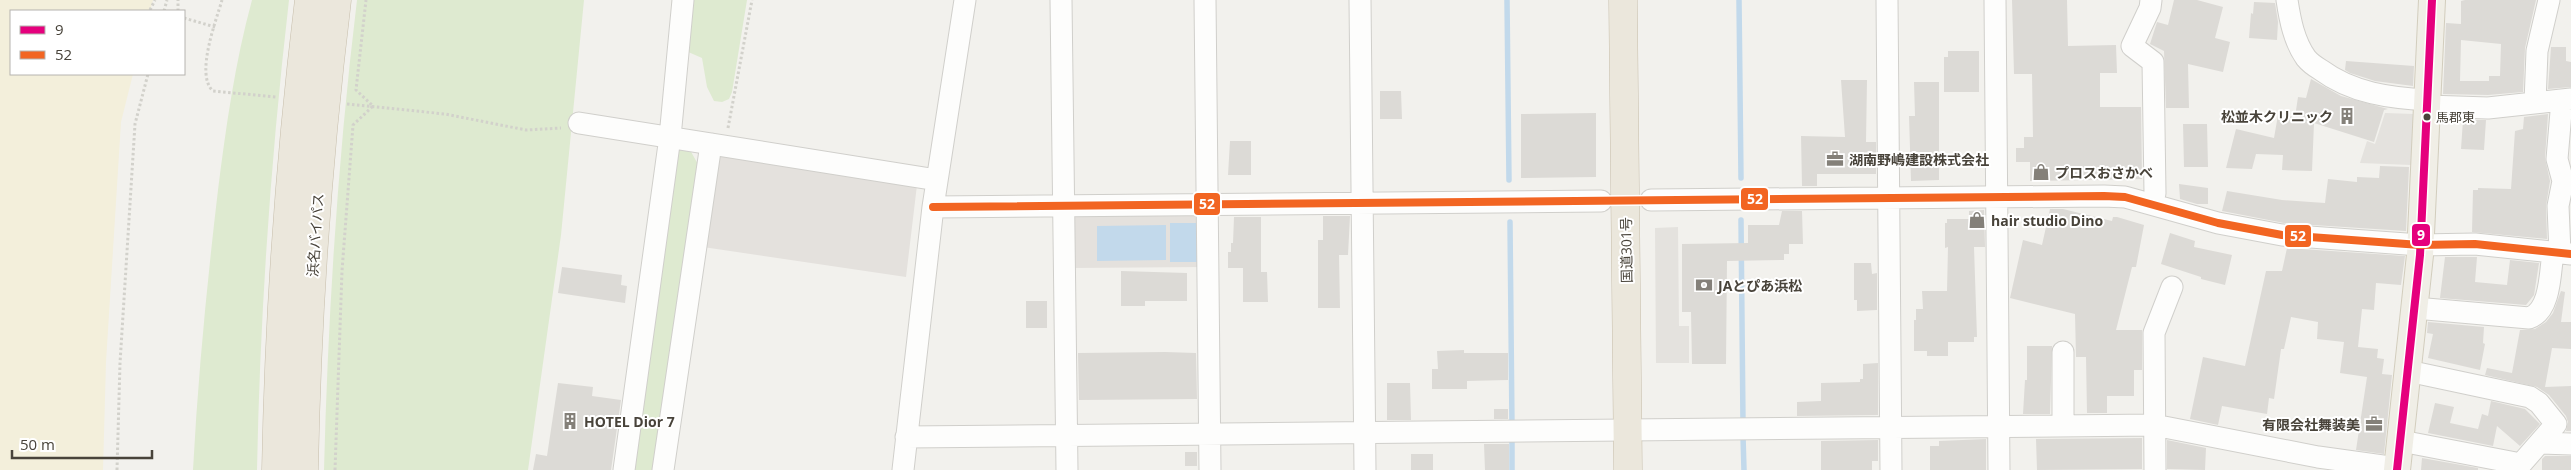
<svg xmlns="http://www.w3.org/2000/svg" width="2571" height="470" font-family="'Open Sans','Noto Sans JP',sans-serif">
<rect width="100%" height="100%" fill="#f2f1ed"/>
<path fill="#e4e1dd" d="M717 153 917 185 906 277 703 247Z
M1203 215 1204 267 1072 268V216Z"/>
<path fill="#deead0" d="M252 0H289C271 156 260 313 257 470H193C198 376 207 283 218 190 226 127 235 62 252 0Z
M357 0H584L561 235 528 470H324C328 313 338 156 357 0Z
M689 0H747L732 92 729 99 722 102 714 101 707 87 702 58 686 51Z
M676 149 690 150 699 166 656 470H630Z"/>
<path fill="#f3efdb" d="M0 0H153L150 11H11V74H133L121 122 106 362 103 470H0Z"/>
<path fill="#e4e2de" d="M2385 113 2414 114 2411 165 2360 163 2367 141 2375 144Z
M1678 227 1679 326H1689V363H1656L1655 228Z"/>
<path fill="#c2d9eb" d="M1170 223H1198V262H1170Z
M1166 225V260L1097 261V226Z"/>
<g fill="none" stroke-linecap="round" stroke-linejoin="round">
<path stroke="#c2d9eb" stroke-width="5.5" d="M1507 0 1509 180
M1739 0 1741 178
M1741 220 1743 422
M1510 222 1512 426
M1743 436 1744 470
M1512 437V470"/>
</g>
<path fill="#dcdad6" fill-rule="evenodd" d="M2012 0H2067L2068 46 2116 45 2117 73H2100V107H2141L2142 179 2030 181V162H2016V148H2024V137H2033L2032 74H2014Z
M2174 0H2197L2223 7 2215 38 2230 42 2223 72 2188 64 2189 108H2166L2164 51 2150 44 2157 22 2168 25Z
M2465 0H2536L2525 48 2523 92 2488 95 2443 94 2446 23 2461 24V1ZM2461 40 2501 44 2500 76H2489V81H2460Z
M2254 2 2275 3 2278 22 2277 40 2249 38 2251 13 2253 14Z
M2551 47H2566V61L2571 62V87L2548 89Z
M1948 51H1979V92H1944V57H1948Z
M2346 61 2414 66 2413 86 2375 81 2350 73 2345 70Z
M2311 79 2341 96 2388 109 2384 110 2374 142 2314 123 2312 171 2282 170 2283 155 2256 154 2252 169 2226 168 2236 129 2274 138 2278 115 2295 117 2298 97 2306 98Z
M1841 80H1867L1866 142H1876V174H1817V186H1802L1801 136 1845 137Z
M1914 82H1939V180L1911 181 1909 116H1915Z
M1380 91H1401L1402 119H1380Z
M1596 113V177L1521 178V114Z
M2548 114 2545 158 2550 181 2546 206 2547 239 2472 232 2473 190H2478V188L2511 189 2515 131 2523 129 2524 117Z
M2463 120H2486L2484 150 2461 149Z
M2183 124H2207L2208 167H2184Z
M1230 141H1251V175H1228Z
M2380 166 2409 167 2406 231 2284 223 2222 211 2227 191 2282 200 2325 203 2328 179 2357 182V177L2379 178Z
M2179 184 2208 188V204H2197L2180 199Z
M2050 209H2063L2112 221 2113 217H2117L2144 225 2136 267H2132L2116 330H2142V370H2134V396H2107V413H2087L2086 357H2076L2075 314 2010 298 2023 240 2042 245Z
M1984 210 1985 247H1974L1977 337H1974V342H1948V356H1927V351H1914V320H1916V309H1923L1922 291H1947L1948 247 1945 248V223H1947V219H1969V211Z
M1782 211H1802L1803 244H1789V254H1784V260L1727 261 1726 364H1692L1691 312H1682V244L1748 243V225H1779Z
M1323 216H1350L1348 255H1339L1340 308H1318V240H1323Z
M1234 217H1261V272H1267L1268 302H1243V268H1228V252H1231V243H1233Z
M2170 233 2195 241 2194 247 2232 255 2225 285 2201 279V277L2161 264Z
M2287 248 2405 256 2401 285 2376 283 2374 310 2362 309 2358 347 2378 349 2377 358 2384 359 2382 374 2392 375 2384 454 2356 450 2367 377 2340 373 2344 342 2317 339 2318 322 2291 317 2284 349H2281L2274 399 2269 398 2267 414 2222 406 2218 425 2190 419 2203 357 2245 366 2266 271H2282Z
M2445 257H2477L2475 282 2507 285 2510 260 2539 263 2534 295 2526 305 2440 298Z
M1854 263H1871L1872 274 1877 273V310L1857 311V300H1854Z
M562 267 622 275 621 285 627 286 625 303 558 293Z
M1121 271 1187 273V301H1145V306H1121Z
M2561 291 2565 292 2561 322H2571V349L2552 348 2545 387 2571 386V431H2566L2568 422 2566 416 2549 395 2537 387 2485 375 2487 368 2512 373 2520 330 2535 329 2546 322 2553 313Z
M1026 301H1047V328H1026Z
M2428 322 2484 327 2483 343 2485 344 2480 370 2428 358 2433 334 2427 333Z
M2027 346H2052L2050 414H2023L2025 380H2027Z
M1464 350V353H1508V380L1467 381V389H1432V369H1438L1437 351Z
M1165 352 1196 353 1197 399 1079 400 1078 353Z
M1878 363V415L1797 416V402L1821 401V383L1860 382V379H1863V364Z
M558 383 593 387 592 396 621 400 611 470H533L536 454 547 456Z
M1387 383H1410L1411 420H1387Z
M2491 401 2525 409 2540 424 2520 446 2497 426 2493 446 2428 433 2435 403 2454 407 2450 423 2478 429 2482 414 2488 416Z
M1494 409H1508V419H1494Z
M2142 438V469L2037 470 2036 439Z
M1986 439V470H1930V446H1939V441Z
M1878 440V461H1872V470H1821V441Z
M2167 440 2206 448 2205 470 2167 469Z
M1484 444H1509V470H1485Z
M1185 452H1197V466H1185Z
M1411 454H1433V470H1411Z
M2545 456H2571V470H2542V459Z
M2422 458 2478 468V470H2421Z"/>
<g fill="none" stroke-linecap="round" stroke-linejoin="round">
<g stroke="#d0cfcb" stroke-width="23">
<path id="minor" d="M1061 0 1067 470
M1205 0 1210 470
M1360 0 1365 470
M1887 0 1891 470
M1995 0 1999 470
M2151 0 2150 8 2132 46 2153 62 2155 193 2153 203
M2287 0C2290 20 2294 41 2306 58 2310 63 2316 67 2321 70 2352 93 2390 98 2428 100
M2535 103 2537 51 2549 0
M2427 106 2488 108 2571 99
M579 123 937 180
M1651 200 2104 196 2125 197 2218 223 2282 235 2420 245 2475 244 2571 254
M933 207 1601 201
M2560 253 2558 206 2563 181 2557 159 2562 100
M2415 308 2529 318C2551 311 2550 272 2553 252
M2063 352V426
M906 437 2154 425 2318 457 2397 468
M2401 441 2521 464 2556 424 2539 403 2530 397 2408 371
M2541 443 2571 444
M624 470 670 137 683 0
M663 470 711 144
M903 470 933 207 965 0
M2155 470 2154 333 2172 287"/>
</g>
<g stroke="#d2cdbd" stroke-width="28">
<path id="major" d="M2397 470 2420 255 2432 0"/>
</g>
<g stroke="#c7beab" stroke-width="29">
<path id="highway" d="M1623 0 1628 470
M276 470C279 313 290 156 309 0
M304 470C307 313 318 156 337 0"/>
</g>
<path stroke="#d2d1cb" stroke-width="3" stroke-dasharray="2.5 2.5" stroke-linecap="butt" d="M222 0C216 21 195 75 213 91L276 97
M150 10 155 0
M164 11 167 0
M178 11V0
M184 18 215 27
M347 104 445 114 526 130 561 128
M728 128 752 0
M117 470 120 363 135 124 148 74
M335 470 342 271 353 125 373 106 356 90 366 0"/>
<use href="#minor" stroke="#fdfdfc" stroke-width="21"/>
<use href="#major" stroke="#f0eee6" stroke-width="26"/>
<use href="#highway" stroke="#ebe7dc" stroke-width="28"/>
<g stroke="#fff" stroke-width="11">
<path id="bus-1" d="M2397 470 2420 255 2432 0"/>
</g>
<g stroke="#fff" stroke-width="11">
<path id="bus-2" d="M933 207 2104 196 2125 197 2218 223 2282 235 2420 245 2475 244 2571 254"/>
</g>
<use href="#bus-1" stroke="#e5007d" stroke-width="8"/>
<use href="#bus-2" stroke="#f26522" stroke-width="8"/>
</g>
<defs>
<g id="building-bare" transform="scale(1.35)"><path d="M-4-6H4V6H1V3H-1V6H-4ZM-2.5-4.3h1.7v1.8h-1.7ZM.8-4.3h1.7v1.8H.8ZM-2.5-1h1.7V.8h-1.7ZM.8-1h1.7V.8H.8Z" fill="#848079" stroke="#fff" stroke-width="2.5" paint-order="stroke"/></g>
<g id="office-bare" transform="scale(1.35)"><path d="M-6-3h4V-5.5h4V-3h4V5H-6ZM-1-4.5V-3h2v-1.5ZM-6 0V1H6V0Z" fill="#848079" stroke="#fff" stroke-width="2.5" paint-order="stroke"/></g>
<g id="shop-bare" transform="scale(1.35)"><path d="M-5-2.5h2.3a2.7 3.5 0 0 1 5.4 0H5L5.5 6h-11ZM-1.5-2.5h3a1.5 2.3 0 0 0-3 0Z" fill="#848079" stroke="#fff" stroke-width="2.5" paint-order="stroke"/></g>
<g id="bank-bare" transform="scale(1.35)"><path d="M-6-4H6V4H-6ZM0-2.3a2.3 2.3 0 1 0 0 4.6a2.3 2.3 0 1 0 0-4.6Z" fill="#848079" stroke="#fff" stroke-width="2.5" paint-order="stroke"/></g>
</defs>
<g fill-rule="evenodd">
<use href="#building-bare" x="2347" y="116"/>
<use href="#office-bare" x="1835" y="159"/>
<use href="#shop-bare" x="2041" y="172"/>
<use href="#shop-bare" x="1977" y="220"/>
<use href="#bank-bare" x="1704" y="285"/>
<use href="#building-bare" x="570" y="421"/>
<use href="#office-bare" x="2374" y="424"/>
</g>
<circle fill="#48433a" stroke="#fff" stroke-width="2" cx="2427" cy="117" r="4.5"/>
<g text-anchor="middle" dominant-baseline="central" stroke-width="4" stroke-linejoin="round" paint-order="stroke">
<g font-size="13" fill="#48433a" stroke="#fff" text-anchor="start">
<text x="2436" y="117">馬郡東</text>
</g>
<g font-size="14" font-weight="bold" fill="#48433a" stroke="#fff" text-anchor="start">
<text x="2333" y="116" text-anchor="end">松並木クリニック</text>
<text x="1849" y="159">湖南野嶋建設株式会社</text>
<text x="2055" y="172">プロスおさかべ</text>
<text x="1991" y="220">hair studio Dino</text>
<text x="1718" y="285">JAとぴあ浜松</text>
<text x="584" y="421">HOTEL Dior 7</text>
<text x="2360" y="424" text-anchor="end">有限会社舞装美</text>
</g>
<g font-size="14" fill="#48433a" stroke="#fff">
<text transform="translate(315 235) rotate(-86)">浜名バイパス</text>
<text transform="translate(1626 250) rotate(-91)">国道301号</text>
</g>
</g>
<g stroke="#fff" stroke-width="2">
<rect x="1740" y="187" width="29" height="24" rx="5" fill="#f26522"/>
<rect x="1193" y="192" width="28" height="24" rx="5" fill="#f26522"/>
<rect x="2411" y="223" width="20" height="24" rx="5" fill="#e5007d"/>
<rect x="2284" y="224" width="28" height="24" rx="5" fill="#f26522"/>
</g>
<g font-size="14" text-anchor="middle" font-weight="bold" fill="#fff">
<text x="1755" y="204">52</text>
<text x="1207" y="209">52</text>
<text x="2421" y="240">9</text>
<text x="2298" y="241">52</text>
</g>
<rect x="10" y="10" width="175" height="65" fill="#ffffff" stroke="#b6b4b0"/>
<rect x="20" y="26" width="25" height="8" fill="#e5007d" stroke="#b6b4b0"/>
<text x="55" y="35" font-size="15" fill="#48433a">9</text>
<rect x="20" y="51" width="25" height="8" fill="#f26522" stroke="#b6b4b0"/>
<text x="55" y="60" font-size="15" fill="#48433a">52</text>
<path d="M12 450v8h140v-8" fill="none" stroke="#48433a" stroke-width="2.5"/>
<text x="20" y="450" font-size="15" fill="#48433a" stroke="#ffffff" stroke-width="4" paint-order="stroke">50 m</text>
</svg>
